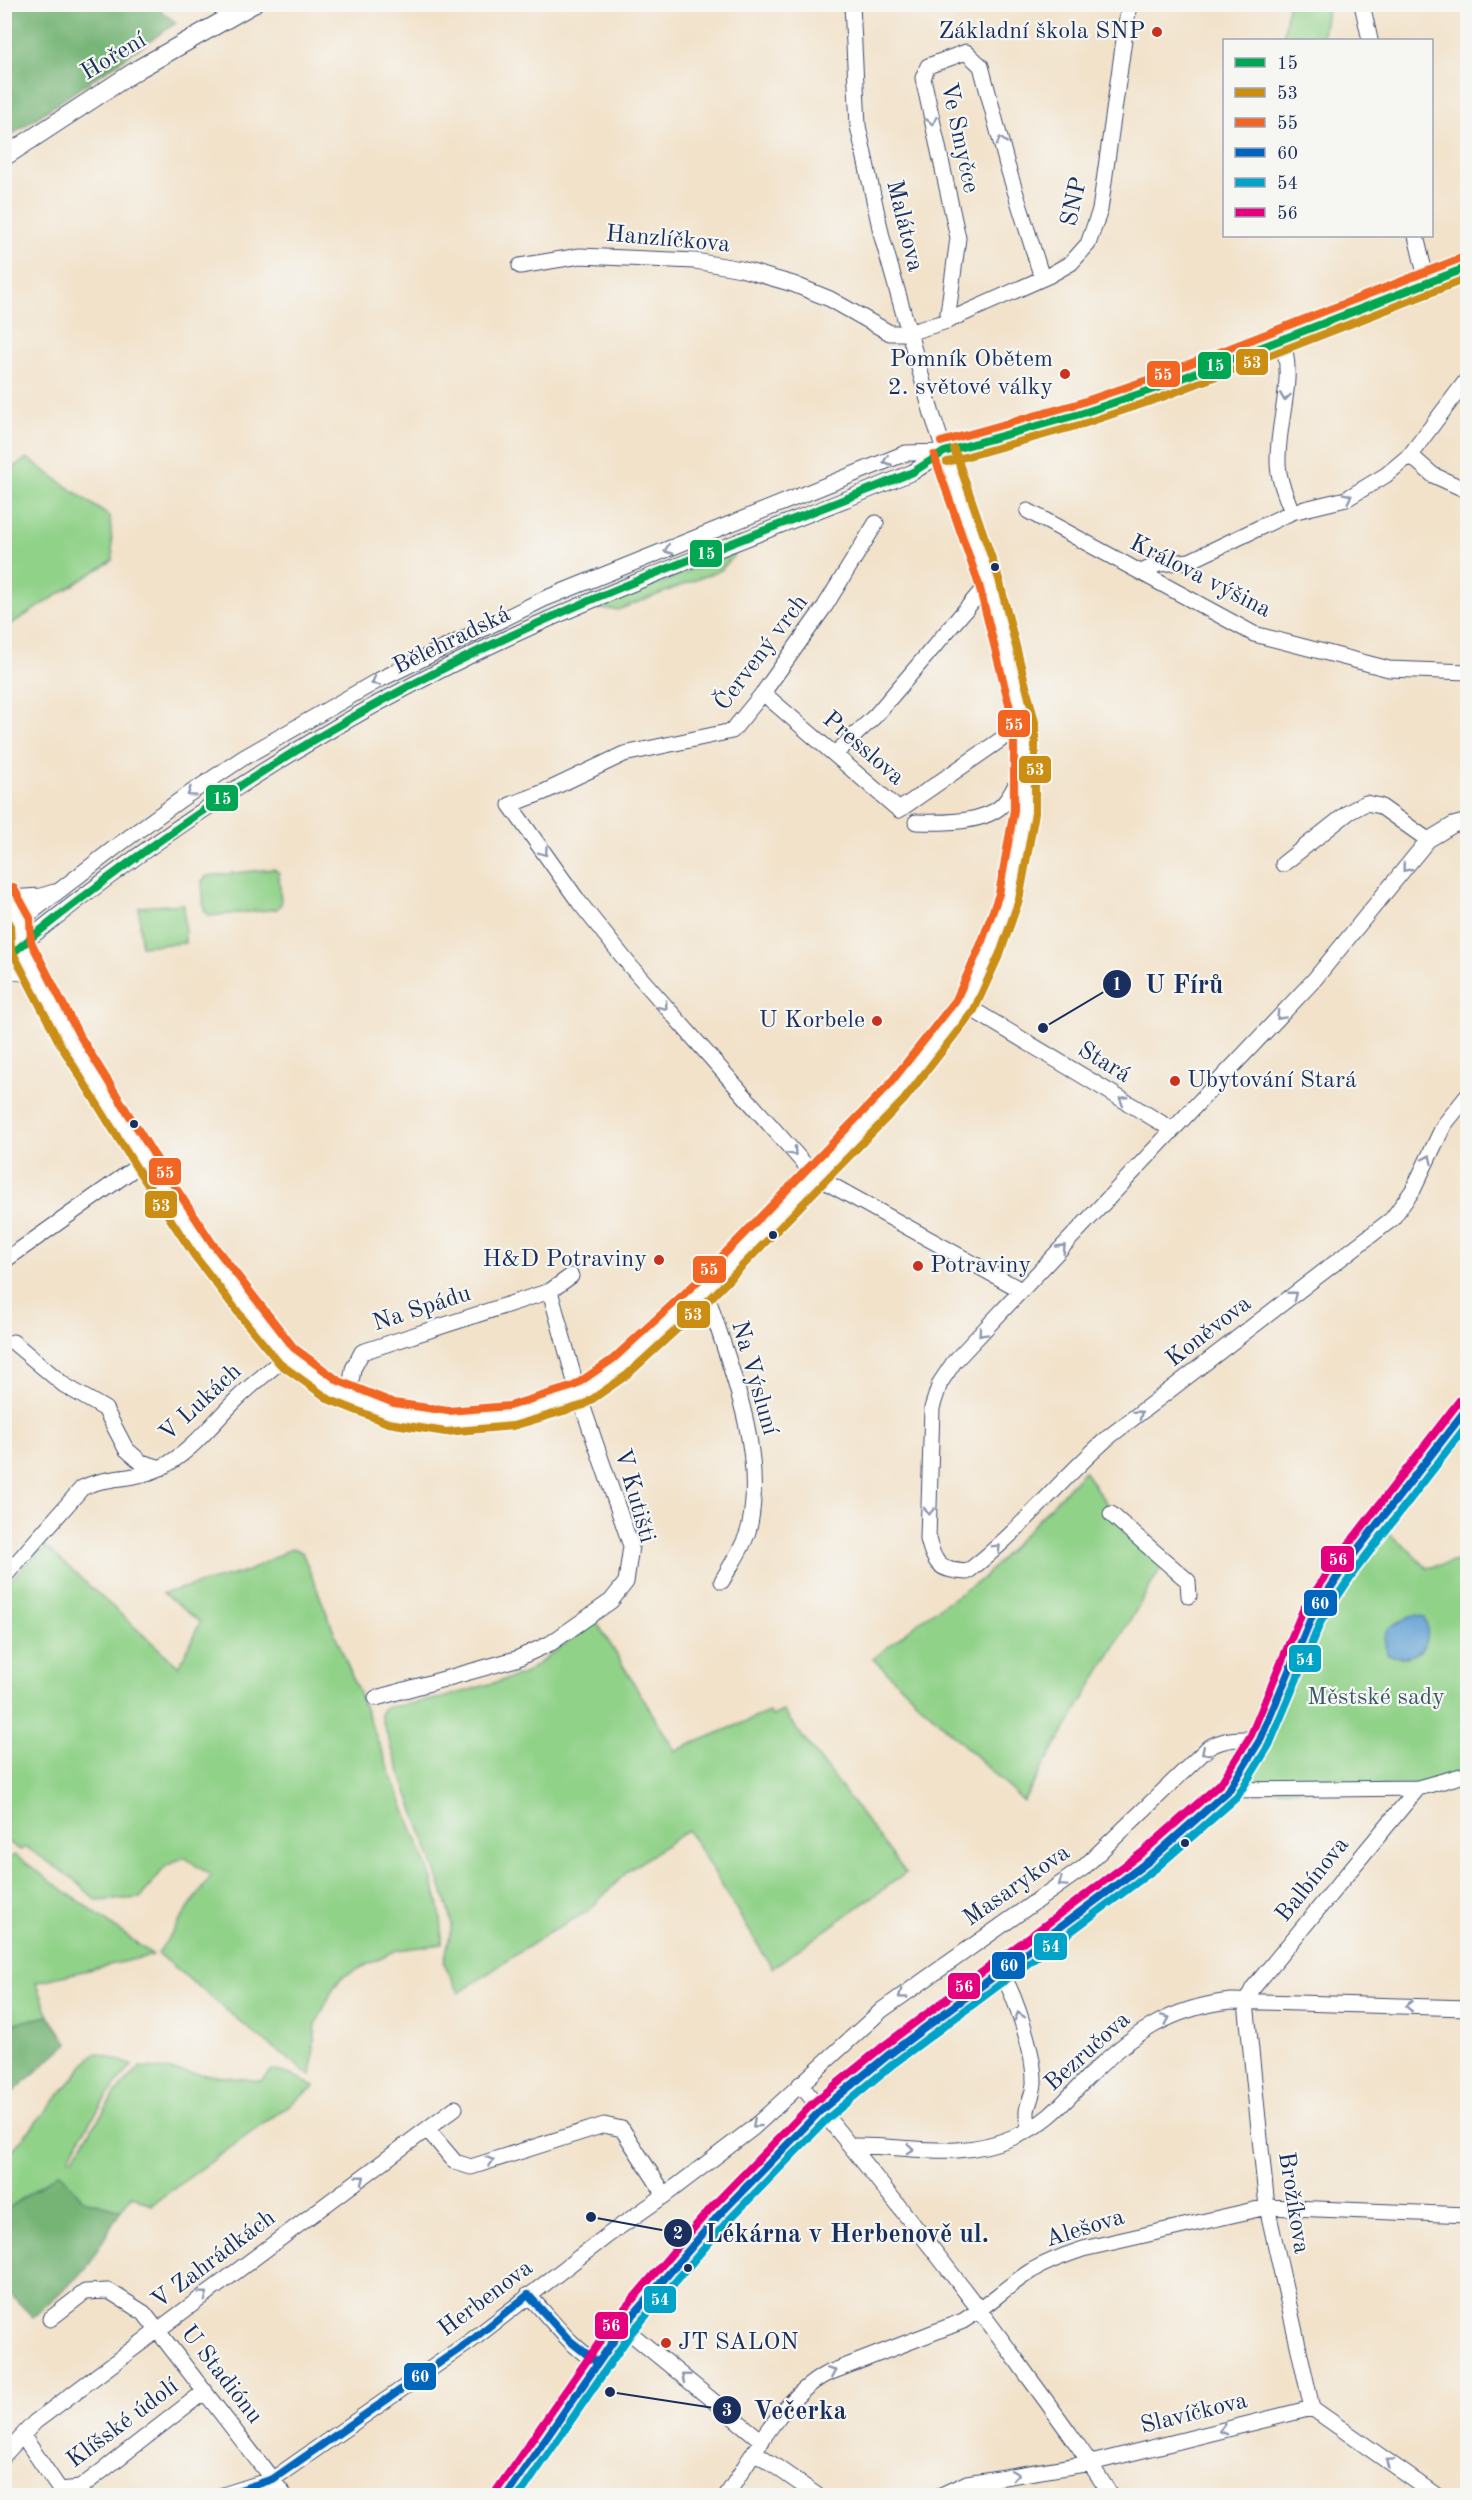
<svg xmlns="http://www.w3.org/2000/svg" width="1472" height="2500" font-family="'Old Standard TT',serif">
<rect width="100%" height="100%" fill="#f6f6f2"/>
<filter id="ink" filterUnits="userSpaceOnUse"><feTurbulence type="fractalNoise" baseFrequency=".0167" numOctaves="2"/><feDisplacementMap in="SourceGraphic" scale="12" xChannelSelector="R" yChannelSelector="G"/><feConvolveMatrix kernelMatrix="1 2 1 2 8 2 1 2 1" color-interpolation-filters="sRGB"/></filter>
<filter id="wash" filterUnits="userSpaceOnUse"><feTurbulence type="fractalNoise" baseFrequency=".008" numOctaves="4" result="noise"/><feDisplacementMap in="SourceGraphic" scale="24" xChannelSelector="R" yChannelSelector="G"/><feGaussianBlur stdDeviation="1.35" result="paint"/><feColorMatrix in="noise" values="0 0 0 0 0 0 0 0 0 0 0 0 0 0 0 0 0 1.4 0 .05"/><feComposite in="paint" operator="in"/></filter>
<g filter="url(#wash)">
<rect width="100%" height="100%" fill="#f2e2ca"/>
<path fill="#91d289" stroke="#568074" stroke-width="1.5" d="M1288 5H1328L1322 40H1283Z
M27 458 110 517 113 560 5 628V474Z
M732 553 735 554 721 570 618 610 598 609Z
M274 869 279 873 281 904 277 909 210 916 204 910 202 881 207 876Z
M184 904 185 943 141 946 139 907Z
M1084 1471 1114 1514 1167 1558 1023 1801 873 1659 925 1617 983 1578Z
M1376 1525 1404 1545 1427 1568 1467 1559V1774L1418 1788 1229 1790 1312 1616Z
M44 1545 179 1667 200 1622 163 1593 248 1571 292 1548 302 1552C336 1636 370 1720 403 1805 419 1848 445 1897 442 1944L397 1950 342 1977 333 1989 316 2024 311 2076 255 2034 158 1953 211 1876 184 1857 166 1866 140 1898 97 1901 75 1880 26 1847 20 1850 5 1840 4 1587Z
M596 1621 675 1751 769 1712 772 1716 783 1711 906 1873 772 1968 688 1830 628 1871 587 1912 551 1931 459 1993 444 1963 452 1925 450 1913C428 1846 402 1781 380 1714L384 1708 442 1698 524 1674Z
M15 1855 153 1955 36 1982 49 2016 5 2025V1860Z
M98 2053 132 2065C107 2093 88 2123 69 2157L72 2159 115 2094 140 2067 261 2081 272 2070 295 2076 314 2087 151 2205 132 2195 121 2210 83 2200 60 2172 5 2211 4 2157 11 2152 94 2054Z"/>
<path fill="#74b475" stroke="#48726a" stroke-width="1.5" d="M5 4 160 5V10L176 23 5 139Z
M49 2016 68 2043 5 2099V2025Z
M60 2172 83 2200 121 2210 86 2269 33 2317 5 2289V2211Z"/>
<path fill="#61a0d3" stroke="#3e6898" stroke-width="1.5" d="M1417 1615 1425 1617C1434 1646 1417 1663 1388 1655 1377 1628 1396 1622 1417 1615Z"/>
</g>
<g filter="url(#ink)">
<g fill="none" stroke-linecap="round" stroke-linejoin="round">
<g stroke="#3b4a6e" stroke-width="17">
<path id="minor" d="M1362 4 1370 40
M1467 4 1468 7
M1416 236 1427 282
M520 266 580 256 695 261 741 269 793 284 830 299 890 333H908L947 321 1048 276 1071 263 1088 244 1100 210 1129 4
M947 321 958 238 923 78 928 66 966 52 981 66 1007 165 1042 278
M1282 340C1296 380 1277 420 1278 462 1278 479 1286 496 1292 512
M1410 455 1433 475 1468 491
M1028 511 1254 634 1389 669 1468 672
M876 523 825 606 763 693 732 731 624 754 544 792 510 805 579 902 631 967 815 1176 1021 1290
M1141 572 1159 564 1190 561 1292 512 1346 499 1386 475 1410 455 1468 378
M763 693 899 810 1025 723
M835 754 875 716 989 582
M1468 821 1453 825 1428 840 1314 980 954 1362 940 1383 932 1408 928 1539C935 1566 940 1570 967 1572 1020 1532 1060 1479 1110 1436L1392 1219 1413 1190 1444 1125 1468 1095
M916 822C941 823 988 824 1005 802 1013 793 1018 780 1023 769
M1283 864 1349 812 1366 803 1380 806 1428 840
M9 898 41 896 54 892
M11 928 117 846 180 800 243 758 377 681 544 599 906 453 944 452 1080 414 1157 388 1468 267
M4 930 21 945 66 1032 145 1161 203 1249 255 1318 287 1356 334 1390 391 1413 448 1422 511 1416 579 1396 620 1367 705 1289 896 1093 965 1005 991 948 1009 897 1025 811V723L1009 654 989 582 932 414 882 237 858 126 852 4
M21 945C171 824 332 719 507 638 640 576 779 528 913 472L944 452
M4 970 27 974 39 983
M965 1005 1173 1130
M4 1261 145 1161
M705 1289C728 1362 765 1446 750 1524 746 1544 731 1564 722 1581
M13 1342 64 1385 105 1409 126 1449 141 1462 161 1468
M349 1396 353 1369 362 1352 550 1291 571 1276
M1111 1514 1188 1581 1189 1596
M4 1577 82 1488C107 1475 136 1481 162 1467 190 1453 212 1424 234 1402 251 1385 269 1371 287 1356
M376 1698 516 1659 551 1643 611 1601 626 1582 631 1546 579 1396 550 1291
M1229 1790 1418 1788 1468 1774
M1001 1972C1016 1997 1035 2055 1034 2084 1032 2105 1022 2105 1030 2129
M1246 2002 1267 2207 1312 2408
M1246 2002 1253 1988 1418 1788
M800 2084C879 2181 958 2278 1030 2379 1058 2417 1086 2455 1111 2496
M427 2129 455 2162 471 2167 604 2125 622 2129 665 2195
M852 2146C911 2145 956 2161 1014 2137 1048 2123 1063 2103 1087 2078 1130 2035 1171 2007 1232 2001L1468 2008
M528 2295C551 2318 569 2346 598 2363
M50 2319 85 2292 109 2291 144 2313 285 2496
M623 2327 762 2441
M23 2436 60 2490 80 2488 205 2391
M755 2452 818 2496
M4 2455 35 2422 455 2108
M220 2496 273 2479 472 2340 608 2235 665 2195 753 2128 882 2010 1083 1868 1209 1747C1226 1738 1241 1738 1260 1740
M506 2496 623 2327 718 2216 821 2110 887 2056 1150 1860 1229 1790 1260 1740 1312 1616 1344 1567 1468 1406
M726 2496C753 2455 782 2398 826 2374L963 2321C987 2306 1007 2286 1031 2271 1048 2261 1065 2255 1083 2249L1267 2207 1468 2215
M939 2496 967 2483 1091 2463 1312 2408 1437 2496"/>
</g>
<g stroke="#3b4a6e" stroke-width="20">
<path id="major" d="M4 157 140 68 253 4
M4 892 20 921 21 945 4 960"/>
</g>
<use href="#minor" stroke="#fff" stroke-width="15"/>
<use href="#major" stroke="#fff" stroke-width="18"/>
<g stroke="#f6f6f2" stroke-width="12">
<path id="bus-1" d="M4 960C159 832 325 722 508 637 640 575 778 527 913 472L944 452 1080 414 1157 388 1468 267"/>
</g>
<g stroke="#f6f6f2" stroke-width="12">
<path id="bus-2" d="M947 462 1083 424 1160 398 1468 278
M4 915 10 924 11 949 60 1044 136 1167 194 1255 247 1324 280 1364 330 1400 388 1423 446 1432 513 1426 584 1405 627 1375 712 1297 904 1100 974 1010 1001 951 1019 900 1035 813V722L999 579 954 449"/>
</g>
<g stroke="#f6f6f2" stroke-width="12">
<path id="bus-3" d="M941 442 1077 404 1153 378 1464 257
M13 887 30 918 31 942 78 1033 154 1155 212 1243 294 1348 339 1381 394 1403 448 1411 509 1406 574 1386 613 1359 698 1281 888 1086 956 1000 981 944 999 894 1014 810V724L979 585 934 455"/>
</g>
<g stroke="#f6f6f2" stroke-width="12">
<path id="bus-4" d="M222 2496 273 2479 472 2340 528 2295 569 2340 598 2363
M506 2496 623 2327 718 2216 821 2110 887 2056 1150 1860 1229 1790 1260 1740 1312 1616 1344 1567 1468 1407"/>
</g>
<g stroke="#f6f6f2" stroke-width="12">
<path id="bus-5" d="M519 2496 631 2333 726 2223 828 2118 893 2064 1156 1868 1237 1797 1269 1745 1321 1621 1353 1573 1468 1424"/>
</g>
<g stroke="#f6f6f2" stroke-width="12">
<path id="bus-6" d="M497 2490 615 2320 710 2209 813 2103 881 2048 1143 1852 1221 1783 1251 1735 1303 1610 1336 1561 1460 1400"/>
</g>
<use href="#bus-1" stroke="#00a651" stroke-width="8"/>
<use href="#bus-2" stroke="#cb8e13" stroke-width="8"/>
<use href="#bus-3" stroke="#f26522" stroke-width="8"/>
<use href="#bus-4" stroke="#0065bd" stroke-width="8"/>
<use href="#bus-5" stroke="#01a3c8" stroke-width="8"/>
<use href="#bus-6" stroke="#e5007d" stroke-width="8"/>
</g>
<defs><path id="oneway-chevron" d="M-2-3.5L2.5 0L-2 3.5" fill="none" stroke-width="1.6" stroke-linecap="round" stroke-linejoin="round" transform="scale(1.5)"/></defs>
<g stroke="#8d97ae">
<use href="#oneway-chevron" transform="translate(932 121) rotate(78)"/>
<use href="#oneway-chevron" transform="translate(1001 141) rotate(-105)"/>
<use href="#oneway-chevron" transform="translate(1285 397) rotate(98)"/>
<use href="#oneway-chevron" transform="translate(887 461) rotate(158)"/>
<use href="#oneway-chevron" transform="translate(1348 497) rotate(-26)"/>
<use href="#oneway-chevron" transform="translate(668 550) rotate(158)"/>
<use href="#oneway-chevron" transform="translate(375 682) rotate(151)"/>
<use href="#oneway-chevron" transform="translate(191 793) rotate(146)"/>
<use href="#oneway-chevron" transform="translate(544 852) rotate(54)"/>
<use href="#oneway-chevron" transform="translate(1406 868) rotate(129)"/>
<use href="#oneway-chevron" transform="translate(664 1006) rotate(50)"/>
<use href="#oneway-chevron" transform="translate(1280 1016) rotate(133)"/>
<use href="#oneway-chevron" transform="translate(1123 1100) rotate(-149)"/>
<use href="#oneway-chevron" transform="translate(793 1152) rotate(48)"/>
<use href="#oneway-chevron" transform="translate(1428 1159) rotate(-65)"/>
<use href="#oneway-chevron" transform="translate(1062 1248) rotate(-46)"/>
<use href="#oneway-chevron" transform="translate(1293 1295) rotate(-38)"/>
<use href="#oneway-chevron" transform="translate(982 1333) rotate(133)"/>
<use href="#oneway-chevron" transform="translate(1139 1414) rotate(-38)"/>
<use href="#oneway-chevron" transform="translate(929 1511) rotate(92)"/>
<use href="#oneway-chevron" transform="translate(997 1548) rotate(-45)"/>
<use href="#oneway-chevron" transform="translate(1205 1752) rotate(140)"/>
<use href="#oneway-chevron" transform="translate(1062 1883) rotate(145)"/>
<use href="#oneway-chevron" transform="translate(902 1995) rotate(144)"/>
<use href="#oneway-chevron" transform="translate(1409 2006) rotate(-179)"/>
<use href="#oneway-chevron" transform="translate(1019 2016) rotate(-107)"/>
<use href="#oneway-chevron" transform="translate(1166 2019) rotate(-24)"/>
<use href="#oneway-chevron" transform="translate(756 2124) rotate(139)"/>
<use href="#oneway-chevron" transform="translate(910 2149) rotate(6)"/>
<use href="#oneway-chevron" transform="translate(490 2161) rotate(-17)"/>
<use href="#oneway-chevron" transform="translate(361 2179) rotate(-37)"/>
<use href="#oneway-chevron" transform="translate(204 2295) rotate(-37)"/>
<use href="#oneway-chevron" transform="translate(832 2372) rotate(-23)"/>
<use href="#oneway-chevron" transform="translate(685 2377) rotate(-141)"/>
<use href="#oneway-chevron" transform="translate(1223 2430) rotate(166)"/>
<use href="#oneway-chevron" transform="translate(1389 2462) rotate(-145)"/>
<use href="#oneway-chevron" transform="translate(1015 2475) rotate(-9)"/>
</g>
</g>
<g fill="#c8321e" stroke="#f6f6f2" stroke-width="2">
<circle cx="1157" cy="32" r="6"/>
<circle cx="1065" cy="374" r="6"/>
<circle cx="877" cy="1021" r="6"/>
<circle cx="1175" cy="1081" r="6"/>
<circle cx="659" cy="1260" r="6"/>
<circle cx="918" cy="1266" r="6"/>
<circle cx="666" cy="2343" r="6"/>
</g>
<g fill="#1b2f5e" stroke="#f6f6f2" stroke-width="2">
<circle cx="995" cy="567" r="5"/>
<circle cx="134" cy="1124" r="5"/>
<circle cx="773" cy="1235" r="5"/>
<circle cx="1185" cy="1843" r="5"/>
<circle cx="688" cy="2268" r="5"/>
</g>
<g text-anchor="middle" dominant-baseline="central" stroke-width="4.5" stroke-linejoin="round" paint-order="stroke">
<g font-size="24" fill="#1b2f5e" stroke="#f6f6f2" text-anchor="end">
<text x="1145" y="32">Základní škola SNP</text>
<text x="1053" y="360">Pomník Obětem<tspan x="1053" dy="28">2. světové války</tspan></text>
<text x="865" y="1021">U Korbele</text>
<text x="1187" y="1081" text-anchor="start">Ubytování Stará</text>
<text x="647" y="1260">H&amp;D Potraviny</text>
<text x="930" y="1266" text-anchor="start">Potraviny</text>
<text x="678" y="2343" text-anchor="start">JT SALON</text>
</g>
<g font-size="24" fill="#1b2f5e" stroke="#f6f6f2">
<text transform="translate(114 57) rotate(-31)">Hoření</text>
<text transform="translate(959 138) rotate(78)">Ve Smyčce</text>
<text transform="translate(1075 202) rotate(-77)">SNP</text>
<text transform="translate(904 226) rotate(76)">Malátova</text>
<text transform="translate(668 240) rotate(5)">Hanzlíčkova</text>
<text transform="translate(1200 577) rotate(27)">Králova výšina</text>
<text transform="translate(452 641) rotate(-26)">Bělehradská</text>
<text transform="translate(762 653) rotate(-53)">Červený vrch</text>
<text transform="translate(863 749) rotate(41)">Presslova</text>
<text transform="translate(1104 1063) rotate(31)">Stará</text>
<text transform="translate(422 1309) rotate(-18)">Na Spádu</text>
<text transform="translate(1209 1332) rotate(-38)">Koněvova</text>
<text transform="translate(754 1378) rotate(74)">Na Výsluní</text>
<text transform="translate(201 1403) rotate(-43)">V Lukách</text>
<text transform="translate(634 1496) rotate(74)">V Kutišti</text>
<text transform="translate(1313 1880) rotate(-51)">Balbínova</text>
<text transform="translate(1017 1886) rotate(-35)">Masarykova</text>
<text transform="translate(1088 2052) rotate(-42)">Bezručova</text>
<text transform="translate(1293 2203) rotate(81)">Brožíkova</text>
<text transform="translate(1085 2229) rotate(-17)">Alešova</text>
<text transform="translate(214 2260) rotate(-37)">V Zahrádkách</text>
<text transform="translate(486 2299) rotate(-37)">Herbenova</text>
<text transform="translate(221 2375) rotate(52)">U Stadiónu</text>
<text transform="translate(1194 2414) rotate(-14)">Slavíčkova</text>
<text transform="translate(123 2424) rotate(-37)">Klíšské údolí</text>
</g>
<g font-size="24" fill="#385869" stroke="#f6f6f2">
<text x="1376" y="1698">Městské sady</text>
</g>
</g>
<path fill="none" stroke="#1b2f5e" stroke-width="2" d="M1043 1028L1117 984M591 2217L678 2233M610 2392L727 2410"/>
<g fill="#1b2f5e" stroke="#f6f6f2" stroke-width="2">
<circle cx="1043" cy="1028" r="6"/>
<circle cx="591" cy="2217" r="6"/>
<circle cx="610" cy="2392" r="6"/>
<circle cx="1117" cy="984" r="15"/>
<circle cx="678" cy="2233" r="15"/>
<circle cx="727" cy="2410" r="15"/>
</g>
<g font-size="18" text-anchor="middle" font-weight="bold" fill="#fff">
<text x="1117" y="990">1</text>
<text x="678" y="2239">2</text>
<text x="727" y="2416">3</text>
</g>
<g font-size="26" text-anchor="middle" font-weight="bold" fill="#1b2f5e" stroke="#f6f6f2" stroke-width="4.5" stroke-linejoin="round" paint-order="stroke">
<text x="1184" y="993">U Fírů</text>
<text x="847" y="2242">Lékárna v Herbenově ul.</text>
<text x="800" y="2419">Večerka</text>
</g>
<g stroke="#f6f6f2" stroke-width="2">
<rect x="1235" y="348" width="34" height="28" rx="6" fill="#cb8e13"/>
<rect x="1197" y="351" width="35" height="29" rx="6" fill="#00a651"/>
<rect x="1146" y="360" width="35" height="28" rx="6" fill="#f26522"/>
<rect x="689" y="539" width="34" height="29" rx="6" fill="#00a651"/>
<rect x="997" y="709" width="34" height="29" rx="6" fill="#f26522"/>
<rect x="1018" y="755" width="34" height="29" rx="6" fill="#cb8e13"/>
<rect x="205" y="784" width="34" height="28" rx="6" fill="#00a651"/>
<rect x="148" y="1157" width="34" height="29" rx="6" fill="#f26522"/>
<rect x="144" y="1190" width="34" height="29" rx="6" fill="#cb8e13"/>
<rect x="692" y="1255" width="35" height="29" rx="6" fill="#f26522"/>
<rect x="676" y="1300" width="35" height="29" rx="6" fill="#cb8e13"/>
<rect x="1320" y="1545" width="35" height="28" rx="6" fill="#e5007d"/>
<rect x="1303" y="1589" width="35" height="28" rx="6" fill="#0065bd"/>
<rect x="1288" y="1644" width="34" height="29" rx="6" fill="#01a3c8"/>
<rect x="1033" y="1932" width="35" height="29" rx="6" fill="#01a3c8"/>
<rect x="991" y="1951" width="35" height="29" rx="6" fill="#0065bd"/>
<rect x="947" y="1972" width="34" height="28" rx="6" fill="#e5007d"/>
<rect x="643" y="2285" width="34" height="29" rx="6" fill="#01a3c8"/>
<rect x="594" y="2311" width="35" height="29" rx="6" fill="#e5007d"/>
<rect x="403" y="2362" width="34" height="29" rx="6" fill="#0065bd"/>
</g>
<g font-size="16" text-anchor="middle" font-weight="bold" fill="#fff">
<text x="1252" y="368">53</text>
<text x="1215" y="371">15</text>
<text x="1163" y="380">55</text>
<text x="706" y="559">15</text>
<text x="1014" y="730">55</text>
<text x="1035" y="775">53</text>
<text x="222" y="804">15</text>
<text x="165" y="1178">55</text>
<text x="161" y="1211">53</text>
<text x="709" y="1275">55</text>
<text x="693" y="1320">53</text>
<text x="1338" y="1565">56</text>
<text x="1320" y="1609">60</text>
<text x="1305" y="1665">54</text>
<text x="1051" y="1952">54</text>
<text x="1009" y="1971">60</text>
<text x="964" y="1992">56</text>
<text x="660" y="2305">54</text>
<text x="611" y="2331">56</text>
<text x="420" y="2382">60</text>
</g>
<rect width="1472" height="2500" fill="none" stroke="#f6f6f2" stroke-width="24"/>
<rect x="1223" y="39" width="210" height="198" fill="#f6f6f2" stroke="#9ea6b7" stroke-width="1.5"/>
<rect x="1235" y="58" width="30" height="9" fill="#00a651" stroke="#9ea6b7" stroke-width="1.5"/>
<text x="1277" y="69" font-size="18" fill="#1b2f5e">15</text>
<rect x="1235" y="88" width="30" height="9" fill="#cb8e13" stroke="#9ea6b7" stroke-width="1.5"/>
<text x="1277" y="99" font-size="18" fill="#1b2f5e">53</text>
<rect x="1235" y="118" width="30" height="9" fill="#f26522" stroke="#9ea6b7" stroke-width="1.5"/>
<text x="1277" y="129" font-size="18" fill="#1b2f5e">55</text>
<rect x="1235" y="148" width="30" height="9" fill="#0065bd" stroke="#9ea6b7" stroke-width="1.5"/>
<text x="1277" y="159" font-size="18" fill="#1b2f5e">60</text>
<rect x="1235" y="178" width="30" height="9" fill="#01a3c8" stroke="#9ea6b7" stroke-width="1.5"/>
<text x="1277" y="189" font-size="18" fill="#1b2f5e">54</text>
<rect x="1235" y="208" width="30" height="9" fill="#e5007d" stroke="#9ea6b7" stroke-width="1.5"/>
<text x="1277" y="219" font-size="18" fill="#1b2f5e">56</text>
</svg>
